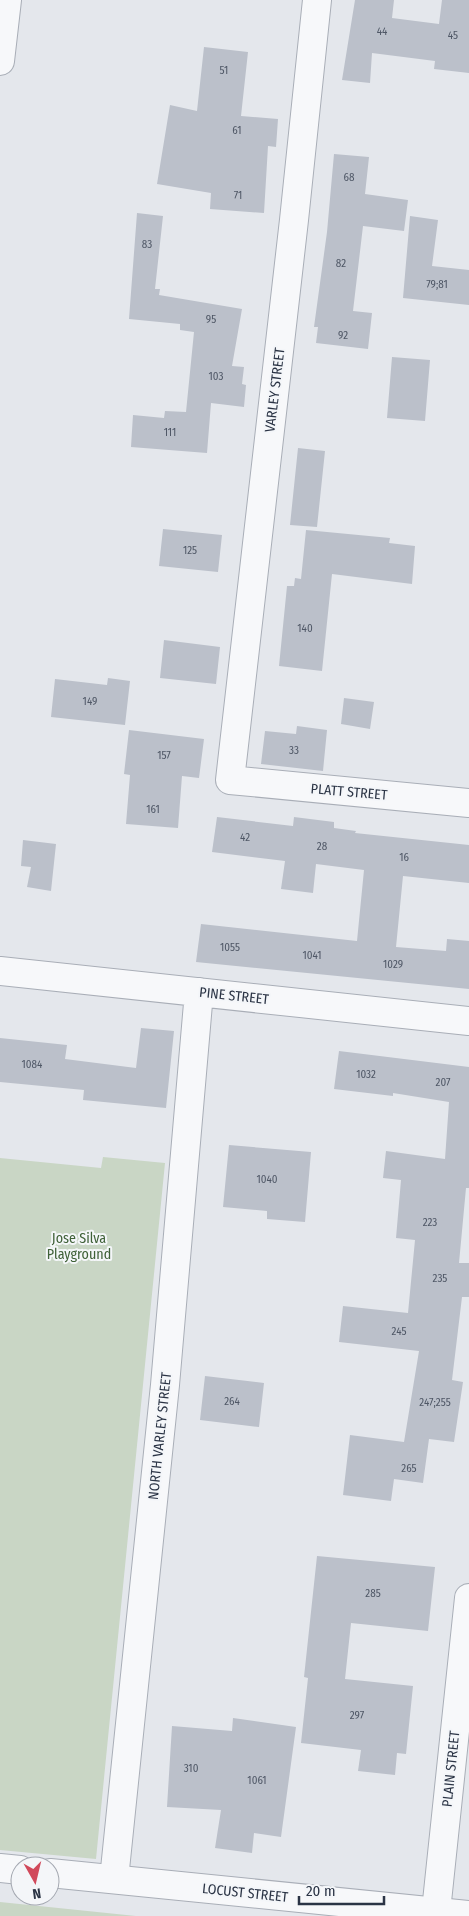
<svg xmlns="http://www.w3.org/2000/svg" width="469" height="1916" font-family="'Fira Sans Condensed',sans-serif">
<rect width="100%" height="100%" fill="#e4e7ec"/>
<path fill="#c9d6c5" d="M103 1157 165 1163 96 1859 0 1850V1158L101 1168Z
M0 1902 136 1916H0Z"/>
<path fill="#bbc0ca" d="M355 0H394L392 18 439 24 442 0H469V73L434 69 435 61 372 53 370 83 342 80Z
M204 47 248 52 241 116 278 119 276 147 268 146 264 213 210 209 211 193 157 184 170 105 197 111Z
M334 154 369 157 365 194 408 200 404 231 363 226 353 311 372 313 368 349 316 343 318 327H314L327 232Z
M137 213 163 216 155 289H160L159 295 242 309 232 366 244 367 242 384 246 385 244 407 211 403 207 453 131 447 133 415 164 418 165 411 186 412 194 332 180 330V324L129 319Z
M410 216 438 220 432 266 469 270V305L403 298Z
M392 357 430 360 425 421 387 418Z
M298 448 325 451 317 527 290 525Z
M163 529 222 535 218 572 159 566Z
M306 530 390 538 389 543 415 546 412 584 332 574 322 671 279 666 287 586H294L295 578 301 579Z
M164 640 220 647 216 684 160 678Z
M108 678 130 681 125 725 51 717 55 679 107 685Z
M344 698 374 702 370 729 341 724Z
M297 726 327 730 323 771 261 764 265 731 296 734Z
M129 730 204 739 199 778 182 776 178 828 126 824 130 775 124 774Z
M217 817 293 826 294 817 334 822V828L356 831 355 833 469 845V883L403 876 396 947 446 951 447 939 469 941V989L196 962 201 924 357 941 364 870 316 864 313 893 281 889 285 861 212 852Z
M23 840 56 844 51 891 27 887 31 867 21 866Z
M141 1028 174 1031 166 1108 83 1100 84 1090 0 1082V1038L67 1045 65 1059 136 1068Z
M339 1051 469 1067V1188H466L459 1263H469V1297H462L452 1380 463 1382 454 1442 429 1439 423 1483 394 1479 391 1501 343 1495 350 1435 404 1442 419 1351 339 1342 343 1306 408 1313 415 1240 396 1238 401 1180 383 1178 386 1151 445 1159 449 1102 393 1093V1096L334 1089Z
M229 1145 311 1152 305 1222 267 1219V1211L223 1207Z
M205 1376 264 1383 259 1427 200 1420Z
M317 1556 435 1567 428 1631 351 1623 345 1679 413 1686 406 1754 397 1753 395 1775 358 1771 361 1750 301 1743 308 1678 304 1677Z
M233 1718 296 1727 281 1837 254 1833 252 1853 215 1848 221 1810 167 1807 172 1726 232 1731Z"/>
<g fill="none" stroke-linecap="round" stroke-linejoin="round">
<g stroke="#a9aeb7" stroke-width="30">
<path id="minor" d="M317 0 294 220 230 780 469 803
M0 61 7 0
M0 971 469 1021
M114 1879 165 1385 199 992
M436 1911 469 1598"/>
</g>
<g stroke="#a9aeb7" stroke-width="30">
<path id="tertiary" d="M0 1868 20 1870
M50 1873 469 1915"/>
</g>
<use href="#minor" stroke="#f7f8fa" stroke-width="28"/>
<use href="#tertiary" stroke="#f7f8fa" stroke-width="28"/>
</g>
<g text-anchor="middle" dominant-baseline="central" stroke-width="4" stroke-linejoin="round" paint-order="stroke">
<g font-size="11" fill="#4f5766">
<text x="382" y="31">44</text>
<text x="453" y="35">45</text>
<text x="224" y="70">51</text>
<text x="237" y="130">61</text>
<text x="349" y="177">68</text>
<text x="238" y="195">71</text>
<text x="147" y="244">83</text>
<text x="341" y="263">82</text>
<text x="437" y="284">79;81</text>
<text x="211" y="319">95</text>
<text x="343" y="335">92</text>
<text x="216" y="376">103</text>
<text x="170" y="432">111</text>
<text x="190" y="550">125</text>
<text x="305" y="628">140</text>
<text x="90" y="701">149</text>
<text x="294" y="750">33</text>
<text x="164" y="755">157</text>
<text x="153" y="809">161</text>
<text x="245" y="837">42</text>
<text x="322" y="846">28</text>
<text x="404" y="857">16</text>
<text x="230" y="947">1055</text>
<text x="312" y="955">1041</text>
<text x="393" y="964">1029</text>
<text x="32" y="1064">1084</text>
<text x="366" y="1074">1032</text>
<text x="443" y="1082">207</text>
<text x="267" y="1179">1040</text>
<text x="430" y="1222">223</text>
<text x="440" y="1278">235</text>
<text x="399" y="1331">245</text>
<text x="232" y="1401">264</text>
<text x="435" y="1402">247;255</text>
<text x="409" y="1468">265</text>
<text x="373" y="1593">285</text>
<text x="357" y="1715">297</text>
<text x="191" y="1768">310</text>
<text x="257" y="1780">1061</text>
</g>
<g font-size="14" fill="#2b3445" stroke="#f4f6f9">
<text transform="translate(275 390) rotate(-83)">VARLEY STREET</text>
<text transform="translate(349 792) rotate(5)">PLATT STREET</text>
<text transform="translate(234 996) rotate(6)">PINE STREET</text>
<text transform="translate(160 1436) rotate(-84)">NORTH VARLEY STREET</text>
<text transform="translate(451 1769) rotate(-84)">PLAIN STREET</text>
<text transform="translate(245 1893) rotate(6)">LOCUST STREET</text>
</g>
<g font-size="14" fill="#3f6138" stroke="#f4f6f9">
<text x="79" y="1238">Jose Silva<tspan x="79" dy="16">Playground</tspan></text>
</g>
</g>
<g transform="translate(35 1881) rotate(172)"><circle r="24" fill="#f4f6f9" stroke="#a4a8b1"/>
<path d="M0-4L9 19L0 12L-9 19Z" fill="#d1495b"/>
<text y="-8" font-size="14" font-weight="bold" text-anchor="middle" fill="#2b3445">N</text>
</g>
<path d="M299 1896v8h85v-8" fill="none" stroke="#2b3445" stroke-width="2.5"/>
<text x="306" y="1896" font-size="15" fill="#2b3445" stroke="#f4f6f9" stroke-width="4" paint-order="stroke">20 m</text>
</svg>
